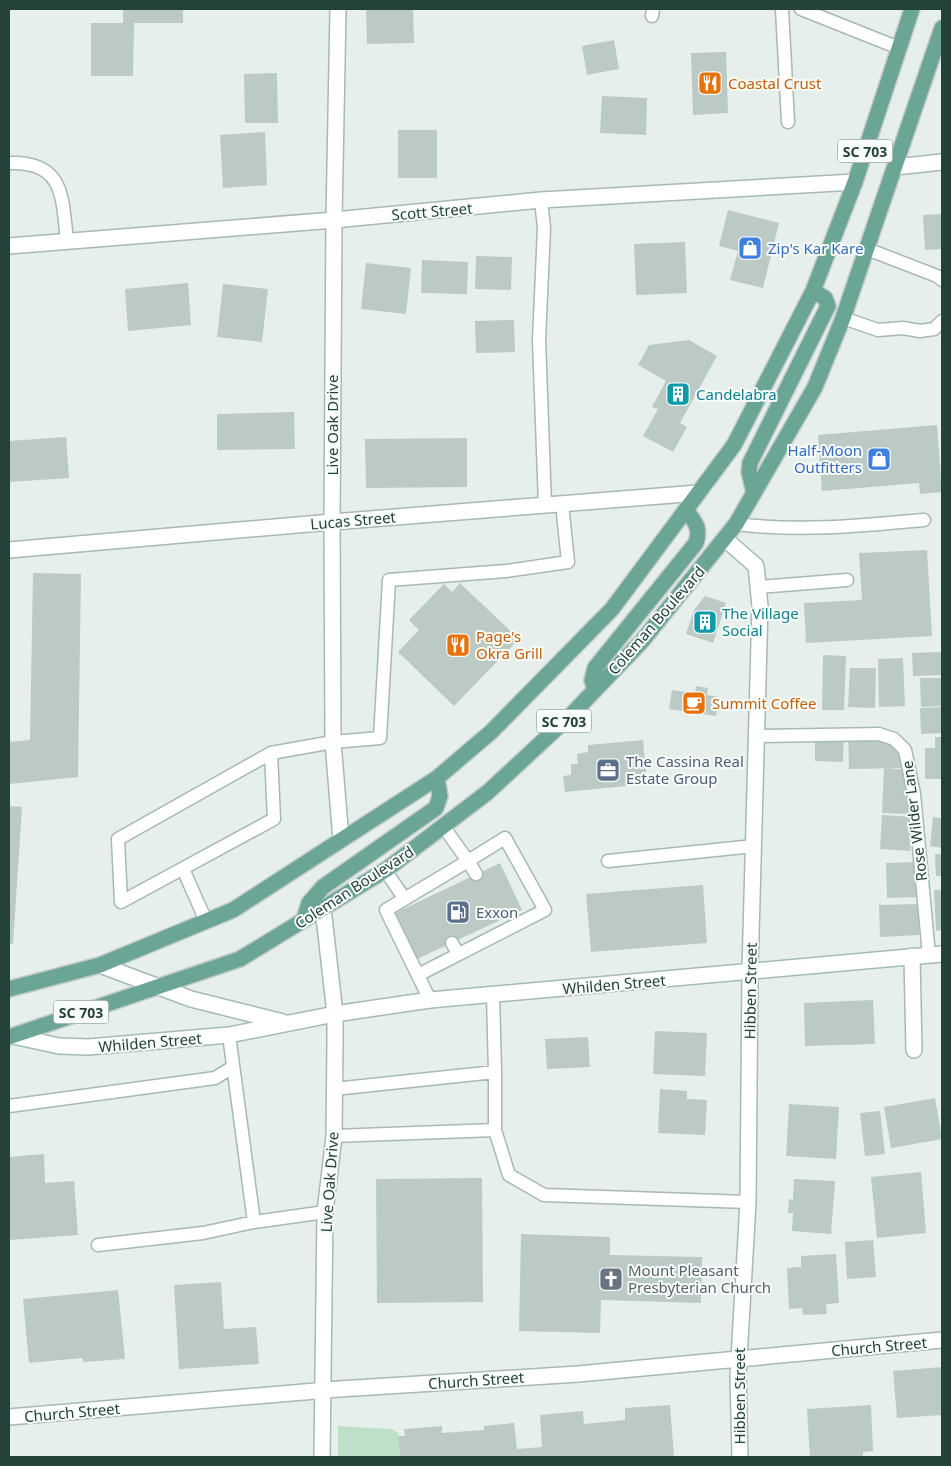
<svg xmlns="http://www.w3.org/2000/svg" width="951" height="1466" font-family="'Noto Sans',sans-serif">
<rect width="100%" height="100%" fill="#e6efeb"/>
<path fill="#bfe0c8" d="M338 1426 391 1429 398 1433 400 1457H338Z"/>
<path fill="#bbcac4" d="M123 9H183V23H134L133 76H91V23H123Z
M366 9H413L414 43 367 44Z
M614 40 619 69 587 75 582 46Z
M726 52 728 113 693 115 691 53Z
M277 73 278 123H245L244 74Z
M602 96 647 98 646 135 600 133Z
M398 130H437V178H398Z
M265 132 267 185 223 188 220 135Z
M728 210 779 223 763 288 730 280 738 251 719 246Z
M942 214V249L925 250 923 215Z
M685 242 687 293 636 295 634 244Z
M476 256 512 257 511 290 475 289Z
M422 260 468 262 467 294 421 293Z
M366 263 411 268 406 314 361 309Z
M188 283 191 325 128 331 125 289Z
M223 284 268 289 262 342 217 337Z
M514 320 515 352 476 353 475 321Z
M689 340 717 356 680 423 687 427 673 452 643 436 658 409 652 407 666 381 638 365 649 345Z
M294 412 295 449 217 450V414Z
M937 425 942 492 920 494 919 483 822 491 818 435Z
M66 437 69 478 9 482V441Z
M467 438V487L366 488 365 439Z
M927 550 932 636 806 643 804 603 862 600 859 553Z
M33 573 81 574 78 777 9 784V742L30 740Z
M460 583 519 639 454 706 398 652 419 630 409 620 444 584 452 592Z
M705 596 726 603 713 643 686 634 694 610Z
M942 652V675L913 676 912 653Z
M823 655 846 656 844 710H822Z
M903 658 905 706 879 707 878 659Z
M850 668H876L875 708 848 707Z
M920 678H942V706L921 707Z
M696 686 708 688 707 695 719 697 716 716 669 709 672 690 695 693Z
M942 707V733L921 734 920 708Z
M876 727 877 748V736H899L907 768 849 769 848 729Z
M815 728 844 729 843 762 815 761Z
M935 737H942V779H925V748H935Z
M643 740 647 784 565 792 563 776 571 775V764H578L577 754 588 752V745Z
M884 768 908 770 910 814 882 813Z
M9 806 22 807 13 944 9 943Z
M882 815 912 817 910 851 880 849Z
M933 817 942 818V848L930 846Z
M935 854H942V876H936Z
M919 862 920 897 887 898 886 863Z
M500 863 522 910 415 960 393 914Z
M703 885 707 943 591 952 586 894Z
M934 890H942V930L936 931Z
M918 904 919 935 880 937 879 905Z
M873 1000 875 1044 805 1046 804 1003Z
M655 1031 707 1033 705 1076 653 1074Z
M588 1037 590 1067 547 1069 545 1039Z
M660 1089 687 1091V1099L707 1100 705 1135 658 1133Z
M935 1098 942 1139 891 1148 884 1107Z
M789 1104 839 1107 836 1159 786 1156Z
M880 1111 885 1154 865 1156 860 1113Z
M44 1154 45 1183 74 1181 78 1235 9 1240V1157Z
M921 1172 926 1233 877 1238 871 1177Z
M482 1178 483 1302 377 1303 376 1179Z
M794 1179 835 1181 831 1234 792 1231 793 1213H788L789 1199 793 1200Z
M521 1234 610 1237V1255L702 1257 701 1303 601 1300 600 1333 519 1331Z
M873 1240 876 1277 847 1279 845 1242Z
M836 1254 839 1303 826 1304 827 1314 803 1315 802 1308 789 1309 787 1268 801 1267V1256Z
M221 1282 224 1329 256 1327 259 1364 179 1369 174 1285Z
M118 1290 125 1359 84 1362 82 1358 29 1363 23 1299Z
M942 1367V1415L897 1418 893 1371Z
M670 1405 674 1457H400L398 1436H405L404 1429 442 1426V1433L484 1430V1426L514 1423 517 1449 542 1447 540 1415 583 1411 584 1424 625 1420V1408Z
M871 1405 873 1451 863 1452V1457H810L807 1409Z"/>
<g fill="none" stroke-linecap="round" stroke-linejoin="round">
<g stroke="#a8b8b2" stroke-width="15">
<path id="lane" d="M782 9 788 122
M801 9 899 48
M652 16 653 9
M9 163C65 161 62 198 67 241
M541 200 544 228 539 340 545 505
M867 249 937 276 942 280
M843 318 878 330 903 328 920 331 934 329 942 321
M736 524C801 532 860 526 924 520
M759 587 847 580
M757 736 879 734 894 739 905 750 914 794 929 955
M271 753 274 819 121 902 118 839 271 753 333 742 380 738 389 580 506 571 568 562 562 504
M608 861 754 846
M183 869 206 921
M385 870 404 898
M452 943 458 954
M418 975 545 910 505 838 468 861 476 874
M493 995 495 1072
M430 1000 386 910 468 861 443 826
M334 1089 495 1072V1130L509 1175 544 1195 748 1202
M9 1106 215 1078 233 1067
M334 1136 495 1130
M254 1222 325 1212
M98 1245 203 1233 254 1222 229 1035"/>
</g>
<g stroke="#a8b8b2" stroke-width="18">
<path id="street" d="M338 9 334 220 332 522 333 742 341 840
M895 167 942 162
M9 246 334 220 541 200 855 182
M725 539 756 566 760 606 750 971 748 1202 738 1376 740 1457
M9 550 332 522 698 493
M912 956 914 1050
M9 1417 339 1389 578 1374 942 1340
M322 1457 325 1212 334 1136 335 1045V1014L323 908"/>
</g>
<g stroke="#a4bbb3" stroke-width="18">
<path id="secondary" d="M100 965 191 999 283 1022
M13 1036 59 1046 88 1047 229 1035 335 1014 430 1000 942 954"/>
</g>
<g stroke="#c2cac8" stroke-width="18">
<path id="primary" d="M754 493 749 472 750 463 828 306 825 298 813 291
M595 690 592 680 595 668 696 543C701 528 695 522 686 510
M304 919 309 903 323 887 436 808 440 796 437 778
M9 989 100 965 233 910 437 778 491 732 612 609 734 445 813 291 855 182 912 9
M9 1037 240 959 387 869 488 792 572 714 642 641 736 524 815 387 843 318 942 28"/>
</g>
<use href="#lane" stroke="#fff" stroke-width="12"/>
<use href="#street" stroke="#fff" stroke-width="15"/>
<use href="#secondary" stroke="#fff" stroke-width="15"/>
<use href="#primary" stroke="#6aa596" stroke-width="15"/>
</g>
<defs>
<g id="restaurant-square" transform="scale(1.25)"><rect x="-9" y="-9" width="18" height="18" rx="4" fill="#e8710a" stroke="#f7fbf9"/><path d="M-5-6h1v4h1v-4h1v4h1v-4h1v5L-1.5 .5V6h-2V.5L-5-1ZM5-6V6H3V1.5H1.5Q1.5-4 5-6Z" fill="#fff"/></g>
<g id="shop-square" transform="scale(1.25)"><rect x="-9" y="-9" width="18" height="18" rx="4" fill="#3f7fe0" stroke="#f7fbf9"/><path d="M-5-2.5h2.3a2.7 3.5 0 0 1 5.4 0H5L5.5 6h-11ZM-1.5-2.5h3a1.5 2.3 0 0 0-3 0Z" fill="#fff"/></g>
<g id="building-square" transform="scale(1.25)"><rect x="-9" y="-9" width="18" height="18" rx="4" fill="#0f9aa8" stroke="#f7fbf9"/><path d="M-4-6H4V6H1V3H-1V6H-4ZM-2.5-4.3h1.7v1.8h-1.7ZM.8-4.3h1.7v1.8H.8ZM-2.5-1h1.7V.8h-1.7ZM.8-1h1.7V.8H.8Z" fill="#fff"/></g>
<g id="cafe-square" transform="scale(1.25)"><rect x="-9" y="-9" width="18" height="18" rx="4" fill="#e8710a" stroke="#f7fbf9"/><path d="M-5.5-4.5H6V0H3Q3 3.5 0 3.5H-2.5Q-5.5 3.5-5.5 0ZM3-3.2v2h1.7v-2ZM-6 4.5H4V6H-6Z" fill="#fff"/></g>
<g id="office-square" transform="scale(1.25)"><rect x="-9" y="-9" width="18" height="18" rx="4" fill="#5c6f8a" stroke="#f7fbf9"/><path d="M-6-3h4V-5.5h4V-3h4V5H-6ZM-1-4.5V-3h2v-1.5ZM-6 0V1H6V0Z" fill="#fff"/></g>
<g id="fuel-square" transform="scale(1.25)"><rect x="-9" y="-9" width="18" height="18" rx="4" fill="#5c6f8a" stroke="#f7fbf9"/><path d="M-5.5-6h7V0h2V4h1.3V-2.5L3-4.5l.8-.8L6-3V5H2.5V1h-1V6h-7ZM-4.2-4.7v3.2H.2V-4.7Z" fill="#fff"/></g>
<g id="church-square" transform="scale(1.25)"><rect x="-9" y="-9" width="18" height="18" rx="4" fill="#6b7280" stroke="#f7fbf9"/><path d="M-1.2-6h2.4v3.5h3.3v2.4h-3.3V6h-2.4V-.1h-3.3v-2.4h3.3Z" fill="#fff"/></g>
</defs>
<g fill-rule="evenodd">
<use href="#restaurant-square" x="710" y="83"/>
<use href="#shop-square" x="750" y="248"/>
<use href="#building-square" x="678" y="394"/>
<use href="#shop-square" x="879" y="459"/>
<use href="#building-square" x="705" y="622"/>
<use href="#restaurant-square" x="458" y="645"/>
<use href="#cafe-square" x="694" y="703"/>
<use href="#office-square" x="608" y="770"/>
<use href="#fuel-square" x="458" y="912"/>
<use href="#church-square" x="611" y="1279"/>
</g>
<g text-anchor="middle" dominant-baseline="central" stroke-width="4" stroke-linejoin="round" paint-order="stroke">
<g fill="#f7fbf9" stroke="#637a73" stroke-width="1">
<rect x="837.5" y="139.5" width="55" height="23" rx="4"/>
<rect x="536.5" y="709.5" width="55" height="23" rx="4"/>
<rect x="53.5" y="1000.5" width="55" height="23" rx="4"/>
</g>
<g font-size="14" font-weight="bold" fill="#24423a">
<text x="865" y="151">SC 703</text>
<text x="564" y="721">SC 703</text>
<text x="81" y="1012">SC 703</text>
</g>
<g font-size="15" fill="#c56008" stroke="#f7fbf9" text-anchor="start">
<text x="728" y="83">Coastal Crust</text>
<text x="476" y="636">Page's<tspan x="476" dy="17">Okra Grill</tspan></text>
<text x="712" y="703">Summit Coffee</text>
</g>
<g font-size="15" fill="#24423a" stroke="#f7fbf9">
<text transform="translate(432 211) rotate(-5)">Scott Street</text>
<text transform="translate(332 425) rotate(-90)">Live Oak Drive</text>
<text transform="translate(353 520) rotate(-5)">Lucas Street</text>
<text transform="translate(656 620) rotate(-49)">Coleman Boulevard</text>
<text transform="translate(914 821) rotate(-97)">Rose Wilder Lane</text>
<text transform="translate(354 887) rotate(-33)">Coleman Boulevard</text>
<text transform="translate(614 984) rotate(-5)">Whilden Street</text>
<text transform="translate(750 991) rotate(-89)">Hibben Street</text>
<text transform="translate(150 1042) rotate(-5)">Whilden Street</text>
<text transform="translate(329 1182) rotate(-86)">Live Oak Drive</text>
<text transform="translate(879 1346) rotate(-5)">Church Street</text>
<text transform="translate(476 1380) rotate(-4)">Church Street</text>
<text transform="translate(739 1396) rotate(-90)">Hibben Street</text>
<text transform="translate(72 1412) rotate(-5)">Church Street</text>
</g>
<g font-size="15" fill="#366cbe" stroke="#f7fbf9" text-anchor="start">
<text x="768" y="248">Zip's Kar Kare</text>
<text x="862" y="450" text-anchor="end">Half-Moon<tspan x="862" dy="17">Outfitters</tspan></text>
</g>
<g font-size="15" fill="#0d838f" stroke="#f7fbf9" text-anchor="start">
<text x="696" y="394">Candelabra</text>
<text x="722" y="613">The Village<tspan x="722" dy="17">Social</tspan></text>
</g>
<g font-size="15" fill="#4e5e75" stroke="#f7fbf9" text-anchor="start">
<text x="626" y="761">The Cassina Real<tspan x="626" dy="17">Estate Group</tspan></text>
<text x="476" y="912">Exxon</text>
</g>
<g font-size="15" fill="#5b616d" stroke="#f7fbf9" text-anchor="start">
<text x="628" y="1270">Mount Pleasant<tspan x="628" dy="17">Presbyterian Church</tspan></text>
</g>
</g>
<rect width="951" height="1466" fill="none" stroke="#24423a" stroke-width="20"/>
</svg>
